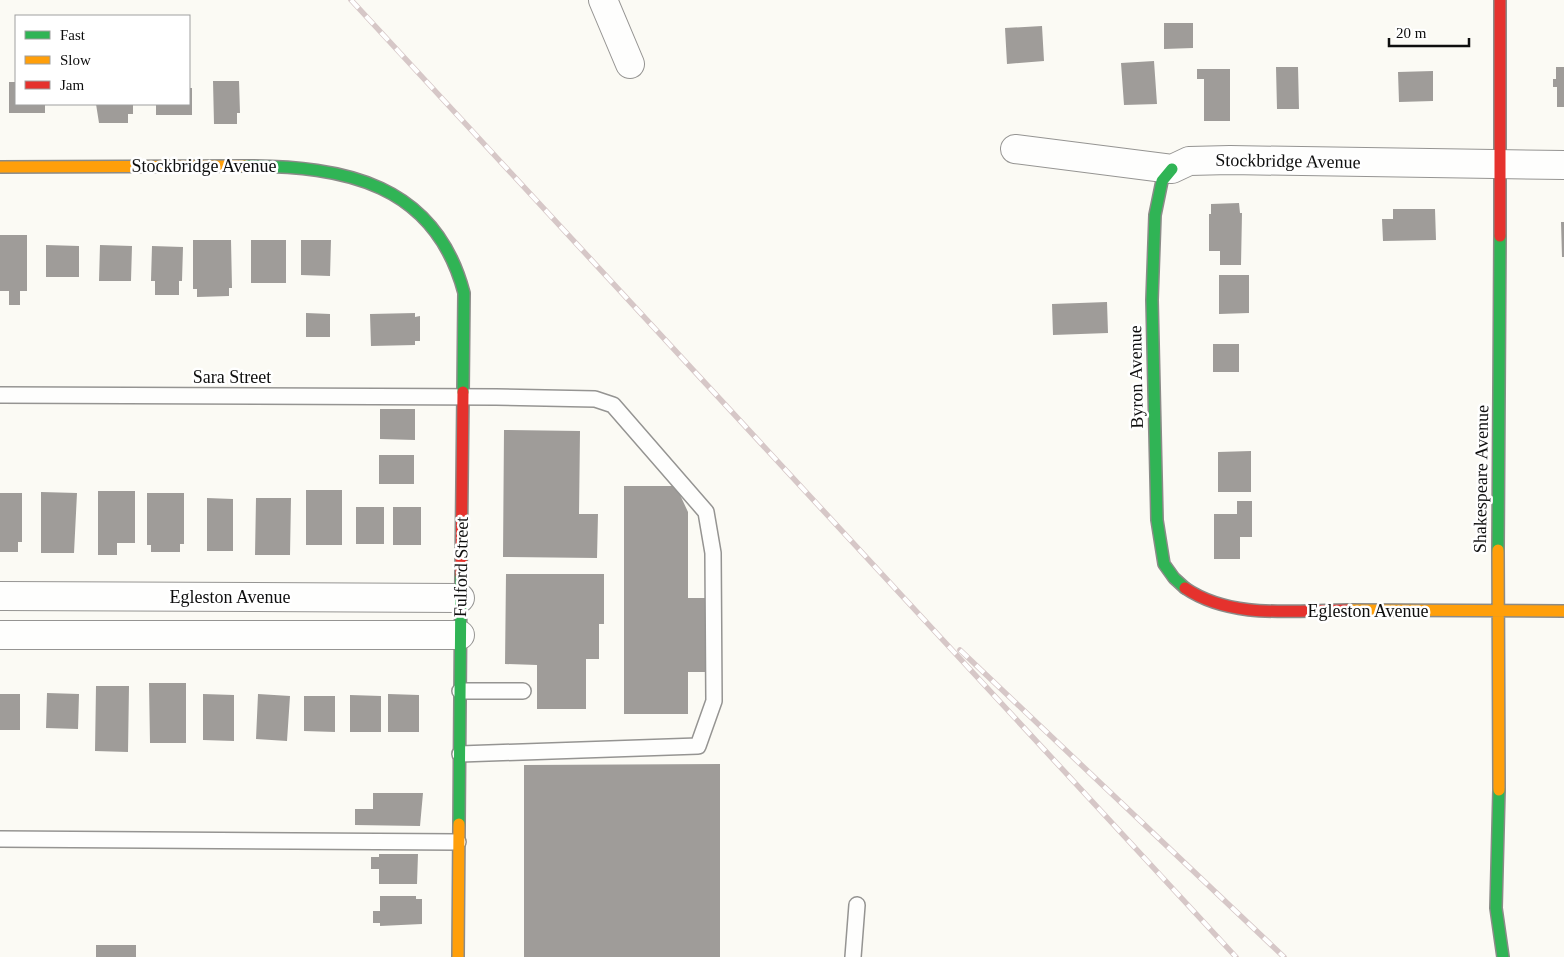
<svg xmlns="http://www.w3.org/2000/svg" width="1564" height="957" font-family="'Times New Roman',serif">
<rect width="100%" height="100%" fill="#fbfaf4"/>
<path fill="#9f9c99" d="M1164 23H1193V48L1164 49Z
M1042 26 1044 61 1007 64 1005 28Z
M1154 61 1157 104 1124 105 1121 63Z
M1276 67H1298L1299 109H1277Z
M1556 67H1564V107H1557V87H1553V79H1556Z
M1197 69H1230V121H1204V79H1197Z
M1433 71V101L1399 102 1398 72Z
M213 81H239L240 113H237V124H214Z
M9 82H16V104H45V113H9Z
M189 88H192V115H156V104H189Z
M96 104H133V114H128V123H99Z
M1239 203 1240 213H1242L1241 265H1220V251H1209V214H1211V204Z
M1393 209H1435L1436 240 1383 241 1382 219H1393Z
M1561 222H1564V257H1562Z
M0 235H27V291H20V305H9V291H0Z
M193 240H231L232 288H229V296L197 297V289H193Z
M251 240H286V283H251Z
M301 240H331L330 276 301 275Z
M46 245 79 246V277H46Z
M100 245 132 246 131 281H99Z
M152 246 183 247 182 281H179V295H155V281H151Z
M1219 275H1249V313L1219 314Z
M1107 302 1108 333 1053 335 1052 304Z
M306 313 330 314V337H306Z
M415 313V317L420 316V341H415V345L371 346 370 314Z
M1213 344H1239V372H1213Z
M380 409H415V440L380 439Z
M504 430 580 431 579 514H598L597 558 503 557Z
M1251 451V492H1218V452Z
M379 455H414V484H379Z
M624 486H676L688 512V598H706V662H710V672H688V714H624Z
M306 490H342V545H306Z
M98 491H135V543H117V555H98Z
M41 492 77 493 74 553H41Z
M0 493H22V542H18V552H0Z
M147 493H184V544H180V552H151V545H147Z
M207 498 233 499V551H207Z
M256 498H291L290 555H255Z
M1237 501H1252V537H1240V559H1214V514H1237Z
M356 507H384V544H356Z
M393 507H421V545H393Z
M506 574H604V624H599V659H586V709H537V665L505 664Z
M149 683H186V743H150Z
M96 686H129L128 752 95 751Z
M47 693 79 694 78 729 46 728Z
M0 694H20V730H0Z
M203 694 234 695V741L203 740Z
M258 694 290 696 287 741 256 739Z
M388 694 419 695V732H388Z
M350 695 381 696V732H350Z
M304 696H335V732L304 731Z
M720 764V957H524V765Z
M373 793H423L420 826 355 825V809H373Z
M379 854H418L417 884H379V869H371V857H379Z
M380 896H416V899H422V924L380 926V923H373V911H380Z
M96 945H136V957H96Z"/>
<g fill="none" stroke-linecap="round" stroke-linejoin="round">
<g stroke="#959492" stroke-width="18">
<path id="lane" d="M0 395 496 397 595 399 613 405 706 512 713 553 714 701 698 746 460 754
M460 691H523
M0 839 458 842
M853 957 857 905"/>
</g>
<g stroke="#959492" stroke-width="30">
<path id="street" d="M603 0 630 64
M1015 149 1172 169 1189 161 1230 160 1564 165
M0 596 460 598
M0 635H460"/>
</g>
<g stroke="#8b8b88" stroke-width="14">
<path id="fast" d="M245 166C344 166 435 183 464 293L463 392
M1172 169 1162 181 1155 215 1152 300 1157 520 1164 564 1174 578 1185 588
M1498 550 1500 236
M1499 790 1496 908 1503 957
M459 824 461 575"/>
</g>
<g stroke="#8b8b88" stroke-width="14">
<path id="slow" d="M0 167 245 166
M1498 550 1499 790
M1348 610 1564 611
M458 957 459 824"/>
</g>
<g stroke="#8b8b88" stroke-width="14">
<path id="jam" d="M1500 0V236
M461 575 463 392
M1185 588C1232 620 1295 610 1348 610"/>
</g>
<use href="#lane" stroke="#fefefd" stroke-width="15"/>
<use href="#street" stroke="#fefefd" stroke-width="28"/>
<use href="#fast" stroke="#30b455" stroke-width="11"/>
<use href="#slow" stroke="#ff9f0a" stroke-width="11"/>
<use href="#jam" stroke="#e5322d" stroke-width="11"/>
<g stroke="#d6c7c7" stroke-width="5.5">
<path id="rail" d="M351 0 1236 957
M960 650 1284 957"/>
</g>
<use href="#rail" stroke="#fff" stroke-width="4" stroke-dasharray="11" stroke-linecap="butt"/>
</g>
<g text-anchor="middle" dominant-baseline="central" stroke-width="5" stroke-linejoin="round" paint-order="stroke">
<g font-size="18" fill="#0e0e0e" stroke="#fff">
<text transform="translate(1288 161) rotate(1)">Stockbridge Avenue</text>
<text x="204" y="166">Stockbridge Avenue</text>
<text x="232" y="377">Sara Street</text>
<text transform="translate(1136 377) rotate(-91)">Byron Avenue</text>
<text transform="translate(1481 479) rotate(-89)">Shakespeare Avenue</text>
<text transform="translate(461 567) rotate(-89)">Fulford Street</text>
<text x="230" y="597">Egleston Avenue</text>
<text x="1368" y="611">Egleston Avenue</text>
</g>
</g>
<rect x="15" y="15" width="175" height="90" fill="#ffffff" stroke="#9f9f9f"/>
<rect x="25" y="31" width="25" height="8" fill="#30b455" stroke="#9f9f9f"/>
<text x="60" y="40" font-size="15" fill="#0e0e0e">Fast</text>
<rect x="25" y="56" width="25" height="8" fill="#ff9f0a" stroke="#9f9f9f"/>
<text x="60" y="65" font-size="15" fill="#0e0e0e">Slow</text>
<rect x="25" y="81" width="25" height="8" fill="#e5322d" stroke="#9f9f9f"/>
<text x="60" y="90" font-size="15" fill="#0e0e0e">Jam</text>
<path d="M1389 38v8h80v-8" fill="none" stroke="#0e0e0e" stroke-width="2.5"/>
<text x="1396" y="38" font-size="15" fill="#0e0e0e" stroke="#ffffff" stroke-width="4" paint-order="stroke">20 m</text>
</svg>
